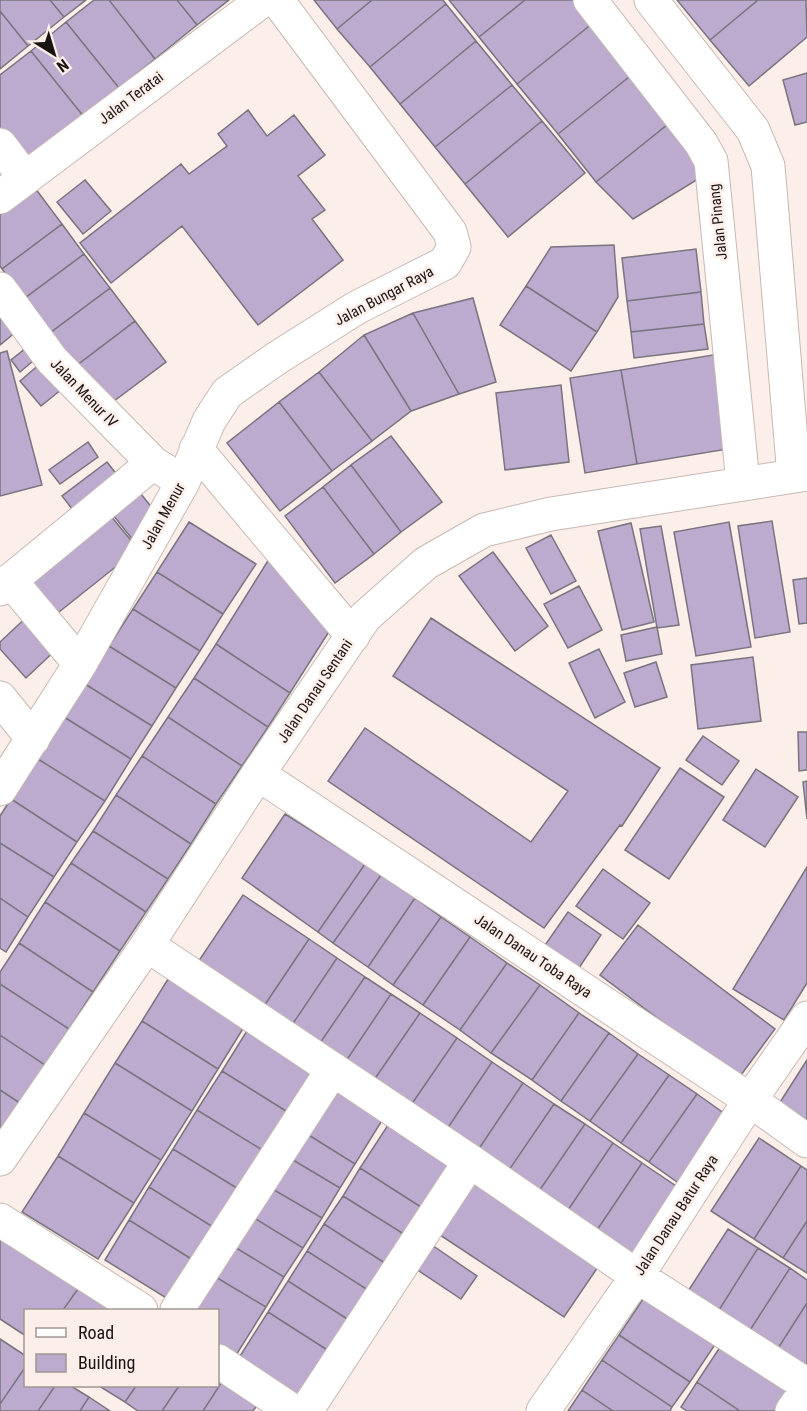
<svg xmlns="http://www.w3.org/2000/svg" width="807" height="1411" font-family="'Roboto Condensed',sans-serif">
<rect width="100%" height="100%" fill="#fceee8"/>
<path fill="#bcaacf" stroke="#79747e" stroke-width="1.5" d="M0 0H50L64 17 28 46 0 11Z
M50 0H86L64 17Z
M94 0H109L155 59 119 88 66 22Z
M109 0H177L197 25 155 59Z
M177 0H229L197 25Z
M314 0H372L337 29Z
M372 0H443L446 4 370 67 337 29Z
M449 0H525L479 37Z
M525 0H574L593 23 517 84 479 37Z
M677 0H758L710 40Z
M758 0H806L807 37 749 86 710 40Z
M446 4 476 41 400 104 370 67Z
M0 11 28 46 0 69Z
M66 22 119 88 84 117 31 51Z
M593 23 634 73 558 134 517 84Z
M476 41 512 85 435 147 400 104Z
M31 51 84 117 24 164 0 134V75Z
M634 73 672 121 596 182 558 134Z
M807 73V122L795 125 783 80Z
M512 85 542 121 465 184 435 147Z
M248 110 267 136 294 115 325 155 298 176 325 210 312 219 343 260 258 325 182 226 111 283 80 243 181 164 189 174 227 146 218 134Z
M542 121 585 173 508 237 465 184Z
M672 121 703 176 633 219 596 182Z
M85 180 111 211 83 234 57 202Z
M35 188 62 224 2 269 0 266V215Z
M62 224 84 254 25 298 2 269Z
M614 245 618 297 597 332 526 286 551 247Z
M696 249 701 292 627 301 622 258Z
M84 254 110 288 50 333 25 298Z
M526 286 597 332 571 371 500 325Z
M110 288 135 321 76 366 50 333Z
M701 292 704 324 631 332 627 301Z
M473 298 496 382 459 394 413 313Z
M0 309 17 331 0 345Z
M413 313 459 394 411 411 364 335Z
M135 321 166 362 106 407 76 366Z
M704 324 708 349 634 358 631 332Z
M364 335 411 411 372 441 319 372Z
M31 344 40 355 20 372 11 360Z
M7 351 42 485 0 496V353Z
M719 354 734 448 637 464 621 370Z
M41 363 62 389 41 406 20 381Z
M621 370 637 464 585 473 570 378Z
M319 372 372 441 332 471 279 402Z
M561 385 569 462 505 470 496 393Z
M279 402 332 471 280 511 227 443Z
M391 436 442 502 401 532 351 465Z
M88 442 98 457 60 484 49 470Z
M107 462 125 485 80 519 62 496Z
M351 465 401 532 374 554 323 487Z
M133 484 161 519 133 540 105 505Z
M323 487 374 554 335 583 285 516Z
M105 509 138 549 49 620 17 579Z
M772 521 790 632 755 638 738 526Z
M189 522 256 564 223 614 157 572Z
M729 522 751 647 696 656 674 532Z
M631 523 654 622 622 630 598 531Z
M661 526 679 625 657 628 640 529Z
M551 535 576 581 551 594 526 548Z
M493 552 548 626 515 651 459 576Z
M269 559 330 630 290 693 216 644Z
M157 572 223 614 200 651 133 609Z
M807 578V623L799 624 793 580Z
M579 586 602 630 568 648 544 604Z
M133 609 200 651 176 688 109 646Z
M31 613 61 645 26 678 0 649V642Z
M431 618 660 768 622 826 620 825 544 928 328 781 365 728 531 842 568 791 393 676Z
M657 627 662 654 626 661 621 635Z
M216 644 290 693 268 727 194 678Z
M109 646 176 688 152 726 85 684Z
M599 649 625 702 595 718 569 663Z
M753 657 761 721 698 729 691 665Z
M656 662 667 697 635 707 624 673Z
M194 678 268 727 242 766 168 717Z
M85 684 152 726 131 759 64 717Z
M64 717 131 759 105 801 38 759Z
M168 717 242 766 216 804 142 756Z
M798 732H807V770L799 771Z
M703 736 739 761 722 785 686 760Z
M142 756 216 804 191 844 116 795Z
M38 759 105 801 77 842 11 799Z
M680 768 724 797 669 879 625 850Z
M756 769 798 797 765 847 723 820Z
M807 781V819L803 782Z
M116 795 191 844 168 879 93 831Z
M11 799 77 842 54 877 0 843V816Z
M285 814 365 864 318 932 242 878Z
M93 831 168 879 146 912 71 863Z
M0 843 54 877 28 917 0 898Z
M71 863 146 912 120 951 45 902Z
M365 864 381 875 333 943 318 932Z
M807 867V983L784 1020 733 989Z
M603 869 650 903 623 939 576 906Z
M381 875 415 898 368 967 333 943Z
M243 895 309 939 262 1009 196 965Z
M0 898 28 917 6 952 0 948Z
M415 898 441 917 393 985 368 967Z
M45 902 120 951 93 992 19 943Z
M568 912 601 935 575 974 541 951Z
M441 917 470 937 423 1005 393 985Z
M638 925 775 1029 738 1079 600 975Z
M470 937 507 963 460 1030 423 1005Z
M309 939 337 958 290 1028 262 1009Z
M19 943 93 992 69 1029 0 984V972Z
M337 958 365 977 318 1046 290 1028Z
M507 963 540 985 491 1053 460 1030Z
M365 977 391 994 344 1064 318 1046Z
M168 979 244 1027 218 1069 142 1021Z
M0 984 69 1029 45 1065 0 1035Z
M540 985 579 1013 532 1080 491 1053Z
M391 994 420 1013 372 1083 344 1064Z
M420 1013 457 1038 409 1108 372 1083Z
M579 1013 609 1033 561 1101 532 1080Z
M142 1021 218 1069 192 1111 115 1063Z
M250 1026 322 1070 294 1116 222 1071Z
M609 1033 638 1054 590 1121 561 1101Z
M0 1035 45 1065 20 1103 0 1090Z
M457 1038 492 1062 445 1132 409 1108Z
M638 1054 669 1075 621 1143 590 1121Z
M807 1060V1130L775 1110Z
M492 1062 523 1083 476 1153 445 1132Z
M115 1063 192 1111 161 1160 84 1113Z
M222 1071 294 1116 269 1154 197 1110Z
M669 1075 697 1094 649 1162 621 1143Z
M330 1079 386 1114 355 1164 299 1129Z
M523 1083 554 1104 507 1173 476 1153Z
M0 1090 20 1103 0 1133Z
M697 1094 732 1119 684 1187 649 1162Z
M554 1104 585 1124 537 1194 507 1173Z
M197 1110 269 1154 245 1193 173 1149Z
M84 1113 161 1160 134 1203 58 1156Z
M392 1119 456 1160 424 1209 360 1168Z
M585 1124 613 1143 566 1213 537 1194Z
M299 1129 355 1164 340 1188 283 1154Z
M759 1138 801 1166 754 1239 711 1211Z
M613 1143 642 1163 595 1233 566 1213Z
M173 1149 245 1193 221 1232 149 1187Z
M283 1154 340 1188 322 1218 264 1184Z
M58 1156 134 1203 98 1259 22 1212Z
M642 1163 682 1190 635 1259 595 1233Z
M801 1166 807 1170V1221L783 1258 754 1239Z
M360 1168 424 1209 407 1236 343 1196Z
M474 1177 602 1261 564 1317 437 1233Z
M264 1184 322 1218 303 1248 246 1213Z
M149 1187 221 1232 201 1265 129 1220Z
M343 1196 407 1236 388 1265 324 1224Z
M246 1213 303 1248 284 1277 228 1243Z
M129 1220 201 1265 176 1304 105 1260Z
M807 1221V1273L783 1258Z
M324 1224 388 1265 371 1292 307 1251Z
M728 1229 758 1248 714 1318 683 1299Z
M0 1232 85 1279 63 1310H26V1336L0 1319Z
M228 1243 284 1277 266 1307 209 1273Z
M429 1243 477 1276 461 1299 413 1267Z
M758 1248 790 1268 745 1338 714 1318Z
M307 1251 371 1292 352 1322 288 1281Z
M790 1268 807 1280V1303L773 1356 745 1338Z
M209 1273 266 1307 233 1360 218 1350V1310H186Z
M85 1279 117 1300 110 1310H63Z
M288 1281 352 1322 332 1353 268 1312Z
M649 1290 720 1337 690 1382 619 1335Z
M807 1303V1365L801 1374 773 1356Z
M268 1312 332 1353 299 1404 235 1364Z
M619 1335 690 1382 672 1407 602 1360Z
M726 1338 797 1385 780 1411H740L697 1382Z
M0 1339 26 1356V1366L0 1404Z
M602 1360 672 1407 670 1411H613L582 1390Z
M26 1366V1386H55L38 1411H0V1404Z
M218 1367 227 1374 203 1411H162L179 1386H218Z
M227 1374 263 1397 253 1411H203Z
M697 1382 740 1411H687L681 1407Z
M55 1386H71L89 1397 80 1411H38Z
M99 1386H136L125 1402Z
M136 1386H179L162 1411H138L125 1402Z
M582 1390 613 1411H568Z
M89 1397 110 1411H80Z"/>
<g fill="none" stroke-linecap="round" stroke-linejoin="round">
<g stroke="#c6b9b3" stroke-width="35">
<path id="minor" d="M590 0 701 143 711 161 743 483
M651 0 753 130 768 166 794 476
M0 145 25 178
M0 197 263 0
M0 289 52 360 153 463 183 482
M196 449 353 636
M10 580 80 664
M0 589 153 463
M0 698 33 739
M258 774 750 1100 807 1141
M0 789 80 664 183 482 209 421 227 393 277 358 356 308 445 263 454 247 450 232 277 0
M147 945 470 1161 637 1276 807 1385
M0 1159 147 945 258 774 365 617 426 563 484 530 551 514 807 474
M0 1220 141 1310
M177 1310 333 1069
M218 1361 293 1411
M306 1411 470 1161
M543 1411 637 1276 750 1100 807 1018
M792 1411 807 1390"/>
</g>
<use href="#minor" stroke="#fff" stroke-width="33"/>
</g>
<g text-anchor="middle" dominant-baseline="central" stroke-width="5" stroke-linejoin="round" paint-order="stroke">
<g font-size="15" fill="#191412" stroke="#fceee8">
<text transform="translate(131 98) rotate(-37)">Jalan Teratai</text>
<text transform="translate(718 222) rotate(-96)">Jalan Pinang</text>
<text transform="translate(384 296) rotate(-28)">Jalan Bungar Raya</text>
<text transform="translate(84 393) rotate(46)">Jalan Menur IV</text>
<text transform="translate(163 516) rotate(-61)">Jalan Menur</text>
<text transform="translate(315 691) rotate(-56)">Jalan Danau Sentani</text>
<text transform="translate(533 956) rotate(34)">Jalan Danau Toba Raya</text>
<text transform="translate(676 1215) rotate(-57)">Jalan Danau Batur Raya</text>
</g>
</g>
<rect x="24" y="1309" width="195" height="78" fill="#fceee8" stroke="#a19792" stroke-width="1.5"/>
<rect x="36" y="1328" width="30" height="9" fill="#ffffff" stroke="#a19792" stroke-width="1.5"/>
<text x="78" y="1339" font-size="18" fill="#191412">Road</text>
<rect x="36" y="1354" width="30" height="18" fill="#bcaacf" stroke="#a19792" stroke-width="1.5"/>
<text x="78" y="1369" font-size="18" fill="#191412">Building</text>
<g transform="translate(54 54) rotate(143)" stroke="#fceee8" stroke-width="4.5" paint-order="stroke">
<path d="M0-4.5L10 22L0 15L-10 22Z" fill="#191412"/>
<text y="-9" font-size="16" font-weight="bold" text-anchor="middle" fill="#191412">N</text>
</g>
</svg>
